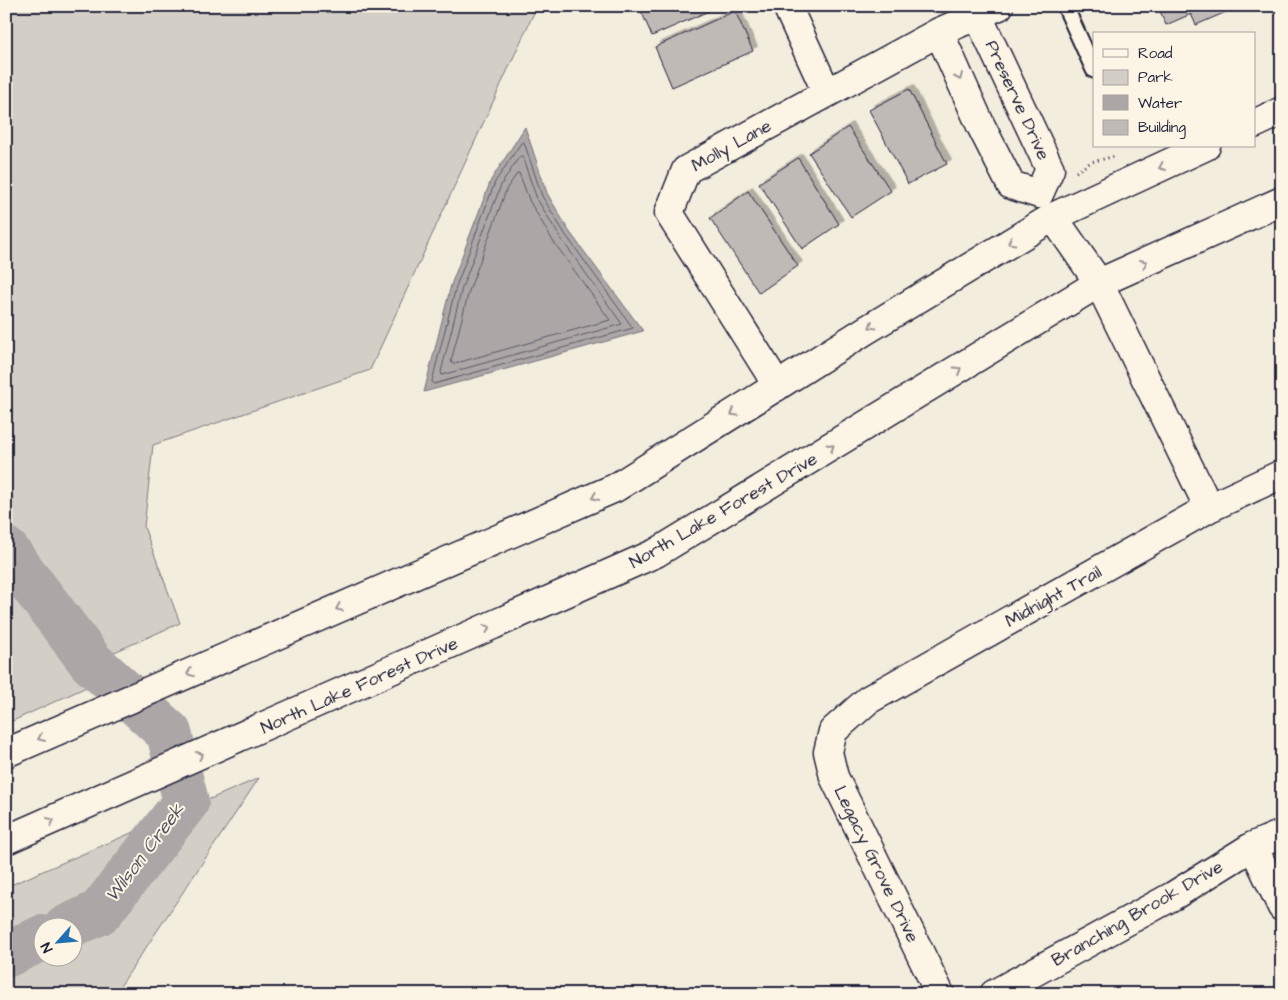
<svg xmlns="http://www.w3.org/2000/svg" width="1288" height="1000" font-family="'Architects Daughter',sans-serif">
<defs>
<filter id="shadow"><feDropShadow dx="4.5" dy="-4.5" stdDeviation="0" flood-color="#0004"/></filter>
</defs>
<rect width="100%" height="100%" fill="#f3edde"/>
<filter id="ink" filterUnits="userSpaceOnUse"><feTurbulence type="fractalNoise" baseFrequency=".02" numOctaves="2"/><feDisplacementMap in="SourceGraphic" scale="10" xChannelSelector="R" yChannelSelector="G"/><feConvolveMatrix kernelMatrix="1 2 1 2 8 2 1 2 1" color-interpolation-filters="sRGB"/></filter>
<g filter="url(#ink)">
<path fill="#d4cfc6" stroke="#7b7880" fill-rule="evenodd" d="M6 6H537L370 370 153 445 144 527 180 623 101 658 117 673 6 724Z
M259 778 115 994H6V887ZM42 928H72V958H42Z"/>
<path fill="#aca7a6" stroke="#75727b" d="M525 127 547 193 569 231 643 331 424 392 451 285 491 180Z"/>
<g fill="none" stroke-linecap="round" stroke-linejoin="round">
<path stroke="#595766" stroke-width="1" d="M524 142 542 196 565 234 633 328 434 384 432 381 456 287 495 182 521 143Z
M522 156 537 199 560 237 622 324 442 375 441 372 462 288 501 185 519 157Z
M519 173 530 202 553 241 610 320 453 364 451 361 469 291 507 188 517 174Z"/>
<path stroke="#aca7a6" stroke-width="46" d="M6 550 91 662 169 733 186 802 100 912 66 928
M6 955 42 938"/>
</g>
<path fill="#bfbab6" stroke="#22223b" filter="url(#shadow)" d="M639 6H720L652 36Z
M1158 6H1240L1196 25 1191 14 1166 25Z
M735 11 753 51 672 87 655 47Z
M909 89 947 164 908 184 869 110Z
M848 127 891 191 851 217 809 153Z
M798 158 839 224 802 249 759 183Z
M748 191 798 266 759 293 710 218Z"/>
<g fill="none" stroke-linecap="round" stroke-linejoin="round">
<g stroke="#22223b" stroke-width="19">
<path id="lane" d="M1065 6 1094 70"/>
</g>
<g stroke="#22223b" stroke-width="31">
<path id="street" d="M787 6 827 93
M978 16 1050 169 1039 194
M939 32 981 126 1011 185 1039 194
M1099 283 1209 508
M776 387 769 372 669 213 686 170 939 32 999 6
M1253 846 1282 907
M940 994 834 777 828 752 833 731 868 700 1209 508 1282 474
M994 994 1173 896 1253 846 1282 834"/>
</g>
<g stroke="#22223b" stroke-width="31">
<path id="secondary" d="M1254 124 1282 111
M1053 217 1099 283
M6 753 615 488 863 332 1053 217 1206 146
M6 840 656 553 1099 283 1282 201"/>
</g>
<path stroke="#22223b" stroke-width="3" stroke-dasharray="1 4" stroke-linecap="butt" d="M1076 172 1091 162 1116 156"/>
<use href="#lane" stroke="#fcf5e5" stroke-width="15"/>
<use href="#street" stroke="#fcf5e5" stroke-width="28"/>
<use href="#secondary" stroke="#fcf5e5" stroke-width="28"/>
</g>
<defs><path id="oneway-chevron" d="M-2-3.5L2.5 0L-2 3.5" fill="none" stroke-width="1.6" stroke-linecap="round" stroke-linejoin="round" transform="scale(1.25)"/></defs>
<g stroke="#9a9698">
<use href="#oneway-chevron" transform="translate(959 77) rotate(66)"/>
<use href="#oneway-chevron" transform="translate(1162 167) rotate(155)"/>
<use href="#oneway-chevron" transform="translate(1011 242) rotate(149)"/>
<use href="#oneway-chevron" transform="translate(1144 263) rotate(-24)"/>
<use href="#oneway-chevron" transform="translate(872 326) rotate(149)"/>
<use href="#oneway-chevron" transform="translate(958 370) rotate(-32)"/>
<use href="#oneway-chevron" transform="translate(734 413) rotate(148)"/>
<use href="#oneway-chevron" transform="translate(831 447) rotate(-31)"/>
<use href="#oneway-chevron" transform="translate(595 497) rotate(156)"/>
<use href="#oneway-chevron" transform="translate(339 608) rotate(156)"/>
<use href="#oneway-chevron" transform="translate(487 628) rotate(-24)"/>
<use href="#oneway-chevron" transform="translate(190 673) rotate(156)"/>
<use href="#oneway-chevron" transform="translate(41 738) rotate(156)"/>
<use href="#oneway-chevron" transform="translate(200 755) rotate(-24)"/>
<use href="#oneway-chevron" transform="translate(51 821) rotate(-24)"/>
</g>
</g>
<g text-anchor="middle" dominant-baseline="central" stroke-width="4" stroke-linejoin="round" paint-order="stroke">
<g font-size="18" fill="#22223b" stroke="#fcf5e5">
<text transform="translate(1018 100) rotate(65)">Preserve Drive</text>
<text transform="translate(731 145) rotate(-29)">Molly Lane</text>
<text transform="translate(723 510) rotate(-30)">North Lake Forest Drive</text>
<text transform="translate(1053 596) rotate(-29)">Midnight Trail</text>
<text transform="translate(359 685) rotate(-24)">North Lake Forest Drive</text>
<text transform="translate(877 864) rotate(64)">Legacy Grove Drive</text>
<text transform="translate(1137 913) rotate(-30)">Branching Brook Drive</text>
</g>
<g font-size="19" font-style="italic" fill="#525160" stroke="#fcf5e5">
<text transform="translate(145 853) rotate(-53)">Wilson Creek</text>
</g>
</g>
<rect width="1288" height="1000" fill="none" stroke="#fcf5e5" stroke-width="25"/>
<rect x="12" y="12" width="1263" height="975" fill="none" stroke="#22223b" stroke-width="2" filter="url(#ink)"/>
<rect x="1093" y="32" width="162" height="115" fill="#fcf5e5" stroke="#a5a1a1"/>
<rect x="1103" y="49" width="25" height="8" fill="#fcf5e5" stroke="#a5a1a1"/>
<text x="1138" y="58" font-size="15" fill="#22223b">Road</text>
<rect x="1103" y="70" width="25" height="15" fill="#d4cfc6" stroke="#a5a1a1"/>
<text x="1138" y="82" font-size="15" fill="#22223b">Park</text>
<rect x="1103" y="95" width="25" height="15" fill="#aca7a6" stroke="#a5a1a1"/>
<text x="1138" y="108" font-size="15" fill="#22223b">Water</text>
<rect x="1103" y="120" width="25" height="15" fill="#bfbab6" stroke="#a5a1a1"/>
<text x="1138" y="132" font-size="15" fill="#22223b">Building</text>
<g transform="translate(58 942) rotate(243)"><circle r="24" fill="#fcf5e5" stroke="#a5a1a1"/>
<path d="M0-4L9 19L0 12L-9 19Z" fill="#1f6fb2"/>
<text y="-8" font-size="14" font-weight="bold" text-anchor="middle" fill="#22223b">N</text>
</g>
</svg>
